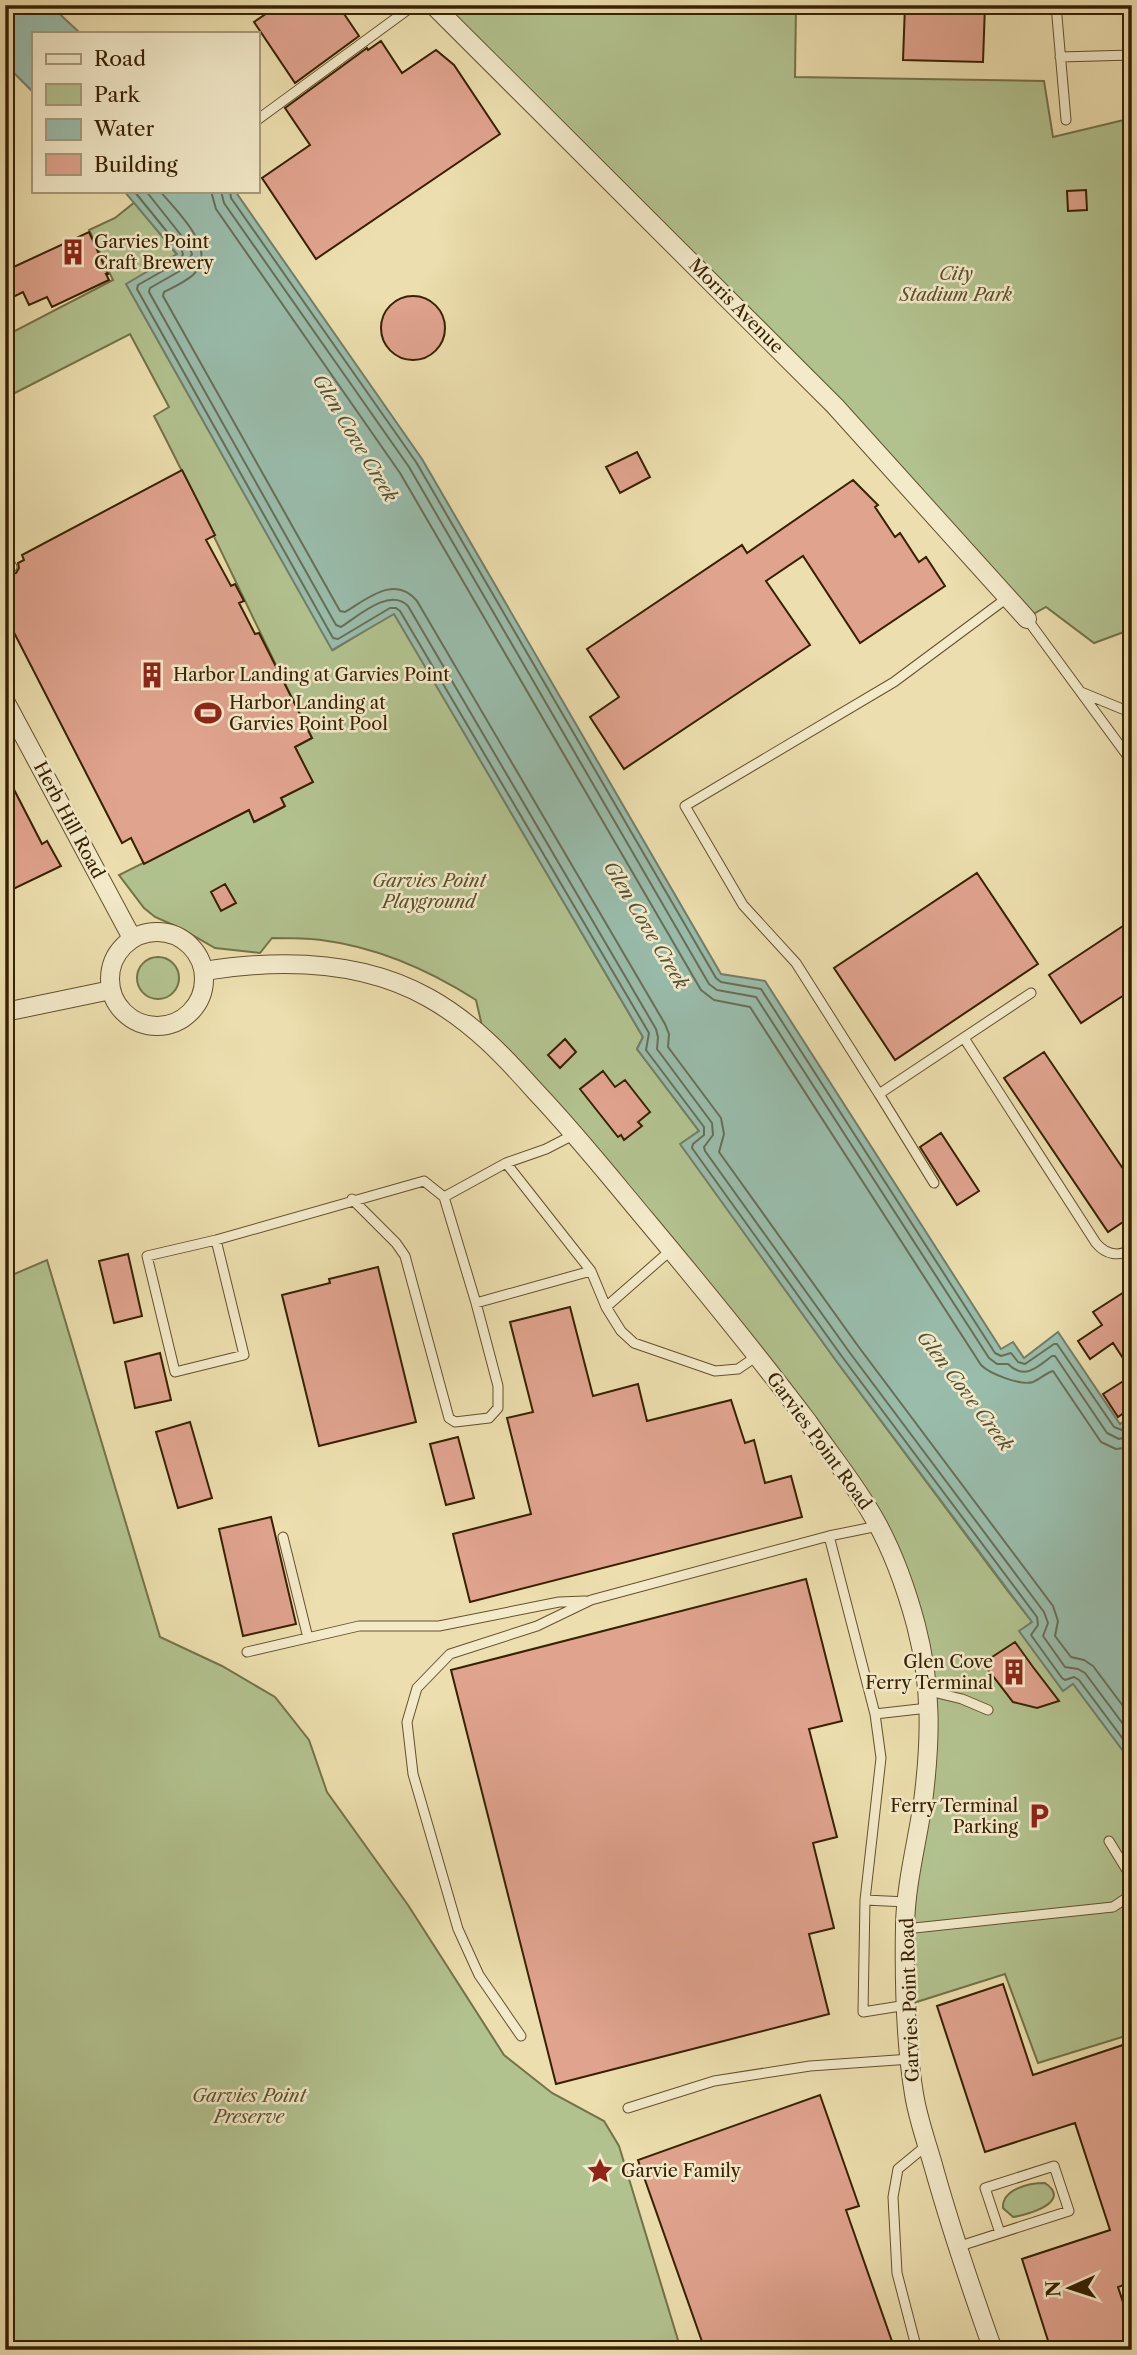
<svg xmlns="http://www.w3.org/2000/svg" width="1137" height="2355" font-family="'Libre Caslon Text',serif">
<rect width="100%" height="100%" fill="#ecdeae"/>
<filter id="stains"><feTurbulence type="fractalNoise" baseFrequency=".00286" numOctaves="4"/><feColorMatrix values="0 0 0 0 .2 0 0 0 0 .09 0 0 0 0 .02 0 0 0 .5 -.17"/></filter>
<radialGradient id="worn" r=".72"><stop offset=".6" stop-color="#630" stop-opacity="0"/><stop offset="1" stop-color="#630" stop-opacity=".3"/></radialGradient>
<path fill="#b2c28f" stroke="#757248" stroke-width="2" d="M433 5H796L795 77 1044 81 1053 137 1132 118V629L1094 643 1046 607 1028 617Z
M135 202 177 255 127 284 333 650 394 613 643 1037 637 1049 699 1131 681 1144 837 1362 1007 1590 1132 1748V2034L1038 2063 1005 1974 907 2005 924 1748 918 1642 875 1523 571 1124 509 1050 482 1026 476 1000C429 970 377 947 321 940 305 938 288 938 272 938L260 953 215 948 180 928 155 917 144 908 119 875 249 810 255 822 284 807 281 798 312 782 295 747 312 738C258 631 209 522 154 416L169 407 130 334 5 398V336L113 280 89 230 115 218Z
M137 978a21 21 0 1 1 42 0a21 21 0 1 1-42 0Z
M47 1260 160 1637 222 1666 275 1697 309 1740 327 1792 408 1905 504 2055 552 2093 604 2121 619 2146 681 2350H5V1278Z
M1045 2183C1073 2202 1027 2215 1013 2217L1003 2208C1002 2189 1029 2183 1045 2183Z"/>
<path fill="#99bcab" stroke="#727e67" stroke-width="2" d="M5 5H50L80 33H33V92L5 64Z
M124 191H235L422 459 721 974 765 981 1001 1349 1013 1342 1024 1358 1058 1332 1120 1424 1132 1415V1763L1073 1684 1063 1691 1019 1631 1032 1622 837 1362 680 1144 699 1131 637 1049 643 1037 394 614 332 650 126 284 177 254Z"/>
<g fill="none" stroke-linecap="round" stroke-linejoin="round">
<path stroke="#686e56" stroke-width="2" d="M134 191 181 249 183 254 180 261 138 285 137 289 333 638 338 639 390 608H396L400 611 649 1033 646 1050 704 1127V1135L693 1144 692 1148 843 1358 1037 1617 1038 1625 1031 1635 1062 1678 1065 1680 1074 1677 1079 1680 1132 1751
M146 191 188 244 192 254 185 268 150 288 149 292 336 625 341 627C358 616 390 587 408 606L656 1029 658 1037 657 1049 712 1123 713 1135 704 1147 705 1151 850 1353 1044 1612 1048 1623 1043 1636 1065 1667 1078 1669 1085 1673 1132 1736
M160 191C176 211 220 250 193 275 185 282 174 287 164 292L163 296 340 611 345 612C367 599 395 574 417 601L665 1024 669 1034 668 1047 721 1118 724 1134 719 1152 858 1346 1053 1606 1058 1621 1055 1636 1071 1657 1084 1660 1093 1666 1132 1718
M211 191 216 209 400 473 701 990 714 1000 750 1007 981 1365C990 1374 1021 1386 1033 1382 1040 1379 1046 1373 1053 1371L1101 1442 1116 1449 1132 1447
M221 191 224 203 409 467 709 984 717 990 756 997 989 1358 997 1364H1008C1024 1380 1037 1368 1052 1356H1055L1107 1433 1119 1439 1132 1435
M230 191 231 198 416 462 716 978 721 982 761 989 995 1353 1001 1356 1011 1353 1018 1362 1025 1364 1054 1344H1057L1114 1427 1122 1430 1132 1424"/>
</g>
<path fill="#e0a38e" stroke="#382102" stroke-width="2" d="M279 5H338L359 36 295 83 254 22Z
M905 5H985L983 62 903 60Z
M381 41 402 73 436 50 454 65 500 134 316 259 262 178 310 145 285 108 367 48 368 50Z
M1086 190 1087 210 1068 211 1067 191Z
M89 232 108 274H106L109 280 52 307 47 297 29 305 23 292 9 299 5 291V271Z
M381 328a32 32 0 1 1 64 0a32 32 0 1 1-64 0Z
M637 452 650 477 620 493 606 467Z
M182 470 215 535 206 540 231 586 235 584 244 601 239 603 255 634 259 633 312 738 295 747 313 782 281 798 285 806 254 822 249 810 144 864 131 838 122 843 5 615V570L11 574 16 573 19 568 18 563 24 560 22 555Z
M853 480 878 505 875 507 895 537 900 533 919 562 926 557 945 586 860 643 803 556 766 581 810 645 624 769 590 717 619 697 587 649 742 545 747 553Z
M5 772 42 844 47 841 61 866 5 893Z
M977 873 1038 964 895 1060 834 968Z
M225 884 236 903 221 911 211 892Z
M1132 920V990L1081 1023 1049 975Z
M565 1039 576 1052 560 1068 548 1055Z
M1044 1052 1132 1182V1216L1108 1232 1004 1078Z
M603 1071 615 1087 625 1080 650 1112 638 1122 642 1126 624 1140 621 1135 618 1137 580 1089Z
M941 1133 979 1191 957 1205 920 1147Z
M128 1254 142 1316 114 1323 99 1261Z
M378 1267 416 1422 319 1446 282 1295 330 1283 329 1279Z
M1132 1287V1372L1113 1343 1090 1359 1078 1341 1102 1325 1093 1312Z
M570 1307 593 1396 638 1384 647 1421 731 1400 745 1443 754 1440 765 1483 791 1476 802 1517 470 1602 453 1534 531 1514 507 1418 533 1412 510 1322Z
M160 1353 171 1400 135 1408 125 1362Z
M1125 1380 1132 1390V1407L1118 1417 1103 1394Z
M190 1422 212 1498 178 1508 156 1432Z
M458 1437 474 1498 446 1505 430 1444Z
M271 1517 296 1624 243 1636 219 1529Z
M806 1579 842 1721 809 1729 837 1837 813 1843 834 1928 809 1934 829 2014 556 2084 451 1670Z
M1015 1642 1033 1667 1059 1701 1037 1708 1013 1702 983 1663Z
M1003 1984 1033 2075 1132 2042V2105L1126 2107 1132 2125V2282L1118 2287 1132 2329V2350H1051L1022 2259 1110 2230 1075 2123 985 2152 937 2006Z
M820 2095 859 2206 846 2210 895 2350H705L638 2160Z"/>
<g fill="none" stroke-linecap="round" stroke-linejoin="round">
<g stroke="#65502d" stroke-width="11">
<path id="service" d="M1056 5 1066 120
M1060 57 1132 55
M257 120 414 5
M5 554 12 567
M1007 598 894 682 685 806 743 905 796 963 879 1094 1031 993
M1027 619 1132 762
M1081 692 1132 713
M964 1038 1096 1243C1106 1255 1119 1257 1132 1249
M879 1094 934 1183
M575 1134 546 1149 506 1163 444 1197 476 1303 591 1271
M506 1163 591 1271 606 1307 621 1331 634 1343 715 1371 738 1369 757 1356
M352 1199 396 1243 405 1256 449 1418 455 1422 489 1418 498 1408V1386L476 1303
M216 1240 244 1355 175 1372 147 1256 216 1240 424 1181 444 1197
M606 1307 671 1250
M829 1536 878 1526
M283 1537 308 1638
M247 1652 359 1626H439L559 1602 585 1601
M929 1691 962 1699 988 1710
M875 1714 928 1708
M865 1900 907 1902
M905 1929 1113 1907 1128 1897 1131 1877 1109 1841
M521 2036 479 1975 458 1929 413 1774 407 1722 417 1688 450 1654 537 1626 591 1600 829 1536 875 1714 881 1758 865 1900 863 2012 907 2005
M628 2108 714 2081 810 2066 911 2059
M957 2247C994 2235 1031 2223 1069 2211L1054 2166 985 2188 1000 2233
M917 2350 897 2273 893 2197 898 2169 927 2145"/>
</g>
<g stroke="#65502d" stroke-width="20">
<path id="minor" d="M433 5 835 406 1027 619
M5 701 132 938
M110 979a47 47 0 1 1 94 0a47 47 0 1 1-94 0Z
M204 971C279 959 362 960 429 998 472 1022 504 1056 536 1092 575 1133 610 1177 646 1220 702 1287 756 1353 808 1422 830 1454 855 1484 874 1518 893 1551 906 1588 916 1625 932 1687 931 1739 923 1802 917 1843 906 1883 905 1925 904 1980 905 2040 914 2094 918 2120 928 2146 935 2172 952 2232 972 2291 993 2350
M5 1012 111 990"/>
</g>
<use href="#service" stroke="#f3eaca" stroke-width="9"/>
<use href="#minor" stroke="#f3eaca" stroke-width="18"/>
</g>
<defs>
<g id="building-bare" transform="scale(2.1)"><path d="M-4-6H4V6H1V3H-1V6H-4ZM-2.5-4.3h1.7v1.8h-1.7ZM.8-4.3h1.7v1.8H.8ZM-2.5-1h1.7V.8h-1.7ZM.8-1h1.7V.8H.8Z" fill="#8f2418" stroke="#f3eaca" stroke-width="2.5" paint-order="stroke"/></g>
<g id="stadium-bare" transform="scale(2.1)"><path d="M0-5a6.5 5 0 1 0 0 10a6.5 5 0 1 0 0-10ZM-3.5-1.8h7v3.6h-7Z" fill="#8f2418" stroke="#f3eaca" stroke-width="2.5" paint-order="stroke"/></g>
<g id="parking-bare" transform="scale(2.1)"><path d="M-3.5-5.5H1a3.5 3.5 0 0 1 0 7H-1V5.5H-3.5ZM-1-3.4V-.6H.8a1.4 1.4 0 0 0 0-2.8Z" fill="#8f2418" stroke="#f3eaca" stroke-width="2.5" paint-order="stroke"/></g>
<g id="sight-bare" transform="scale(2.1)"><path d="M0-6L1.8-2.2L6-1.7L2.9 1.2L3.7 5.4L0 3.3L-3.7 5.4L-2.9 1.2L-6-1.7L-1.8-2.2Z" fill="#8f2418" stroke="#f3eaca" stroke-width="2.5" paint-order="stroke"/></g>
</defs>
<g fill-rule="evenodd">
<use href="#building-bare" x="73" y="252"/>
<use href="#building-bare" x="152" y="675"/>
<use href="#stadium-bare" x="208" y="713"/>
<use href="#building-bare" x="1014" y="1672"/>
<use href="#parking-bare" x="1039" y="1816"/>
<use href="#sight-bare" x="600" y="2171"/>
</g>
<g text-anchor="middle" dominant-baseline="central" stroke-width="5" stroke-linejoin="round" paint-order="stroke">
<g font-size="18" fill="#382102" stroke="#f3eaca" text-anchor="start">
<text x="94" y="242">Garvies Point<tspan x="94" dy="21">Craft Brewery</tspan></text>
<text x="173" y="675">Harbor Landing at Garvies Point</text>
<text x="229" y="703">Harbor Landing at<tspan x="229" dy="21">Garvies Point Pool</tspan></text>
<text x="993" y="1662" text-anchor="end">Glen Cove<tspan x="993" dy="21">Ferry Terminal</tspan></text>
<text x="1018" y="1806" text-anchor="end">Ferry Terminal<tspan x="1018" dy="21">Parking</tspan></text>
<text x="621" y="2171">Garvie Family</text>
</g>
<g font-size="18" font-style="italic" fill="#5d512c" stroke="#f3eaca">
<text x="956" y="274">City<tspan x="956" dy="21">Stadium Park</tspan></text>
<text x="429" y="881">Garvies Point<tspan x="429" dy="21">Playground</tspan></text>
<text x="249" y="2096">Garvies Point<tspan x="249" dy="21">Preserve</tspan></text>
</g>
<g font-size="18" fill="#382102" stroke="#f3eaca">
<text transform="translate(736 306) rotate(45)">Morris Avenue</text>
<text transform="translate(69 820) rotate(62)">Herb Hill Road</text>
<text transform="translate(819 1441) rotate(54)">Garvies Point Road</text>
<text transform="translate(910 2000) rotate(-92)">Garvies Point Road</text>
</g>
<g font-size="19" font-style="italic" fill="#555035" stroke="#f3eaca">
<text transform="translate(355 438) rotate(59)">Glen Cove Creek</text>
<text transform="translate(646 925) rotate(59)">Glen Cove Creek</text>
<text transform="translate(965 1391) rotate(53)">Glen Cove Creek</text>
</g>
</g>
<rect width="1137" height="2355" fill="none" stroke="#ecdeae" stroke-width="28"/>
<rect x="7" y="7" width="1123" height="2341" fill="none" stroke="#382102" stroke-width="3.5"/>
<rect x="14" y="14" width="1109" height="2327" fill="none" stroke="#382102" stroke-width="2"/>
<rect x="32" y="32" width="228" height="161" fill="#f3eaca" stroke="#a89a7a" stroke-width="2"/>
<rect x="46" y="54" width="35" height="10" fill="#f3eaca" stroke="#a89a7a" stroke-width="2"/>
<text x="94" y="66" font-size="21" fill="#382102">Road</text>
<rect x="46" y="84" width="35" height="21" fill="#b2c28f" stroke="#a89a7a" stroke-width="2"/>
<text x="94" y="102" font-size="21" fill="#382102">Park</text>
<rect x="46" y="119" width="35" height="21" fill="#99bcab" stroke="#a89a7a" stroke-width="2"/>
<text x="94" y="136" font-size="21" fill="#382102">Water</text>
<rect x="46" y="154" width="35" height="21" fill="#e0a38e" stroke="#a89a7a" stroke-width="2"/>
<text x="94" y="172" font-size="21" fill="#382102">Building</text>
<g transform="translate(1070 2288) rotate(267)" stroke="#f3eaca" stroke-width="5" paint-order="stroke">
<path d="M0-5L12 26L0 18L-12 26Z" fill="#382102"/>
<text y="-10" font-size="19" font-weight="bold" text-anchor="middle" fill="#382102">N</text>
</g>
<rect width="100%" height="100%" filter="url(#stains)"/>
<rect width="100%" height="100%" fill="url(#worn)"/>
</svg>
